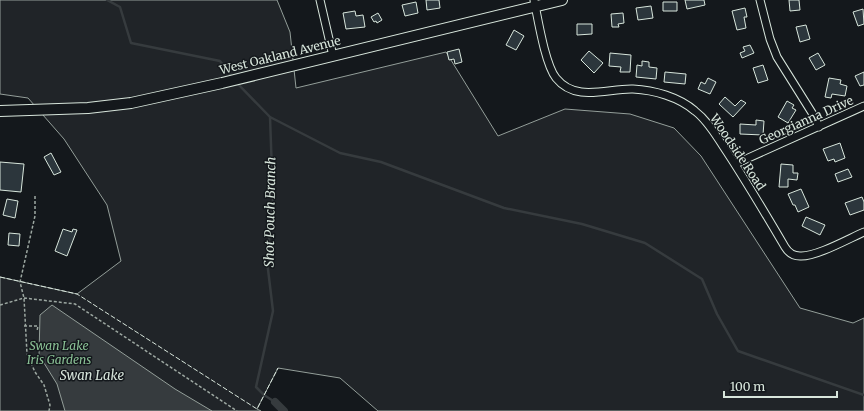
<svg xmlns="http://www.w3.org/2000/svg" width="864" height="411" font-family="Merriweather,serif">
<rect width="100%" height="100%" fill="#14181c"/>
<path fill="#202428" stroke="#939e99" d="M0 0H277L290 32 296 88 446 52 498 136 565 109 630 114 674 128 701 156 800 308 853 323 864 318V411H378L340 378 278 368 257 409 261 411H0V277L77 294 121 261 107 205 64 139 28 98 0 94Z"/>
<path fill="#363b3e" stroke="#939e99" d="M52 305 175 389 212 411H65L57 384 39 355 40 315Z"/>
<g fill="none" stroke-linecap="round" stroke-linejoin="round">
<path stroke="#363b3e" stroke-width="2.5" d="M107 0 120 7 131 43 220 61 233 78
M236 82 270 117 340 153 381 162 504 208 582 224 645 243 702 279 717 314 738 351 864 395
M270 117 273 200 267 261 273 311 256 387 264 395 275 402"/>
<path stroke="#363b3e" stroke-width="8" d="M275 402 284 411"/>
</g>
<path fill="#2c363c" stroke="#d8e6dc" d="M426 0H439L440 8 427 10Z
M685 0H704L705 5 687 9Z
M789 0H799L800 10 790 11Z
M416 2 418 13 405 16 402 5Z
M663 2H677V11H663Z
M651 6 653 18 638 20 636 8Z
M745 8 747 17H744L746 28 737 30 732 11Z
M863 9 864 24 858 26 853 12Z
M355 11 356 16 363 15 365 27 346 29 343 13Z
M378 13 382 20 377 23 376 21 374 22 371 17Z
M623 13 624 23 618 24 619 27H612L611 14Z
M577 24H592V34L577 35Z
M806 25 810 39 800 42 796 27Z
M514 30 524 36 516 50 506 45Z
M750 45 754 53 742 58 740 53 745 51 743 47Z
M459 49 462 62 455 64 454 59 449 60 447 52Z
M589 51 603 63 594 73 581 60Z
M610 53 631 55 630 72H620L621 67 609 66Z
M818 53 825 65 816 70 809 58Z
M642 61 649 62V67L657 68 656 79 636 77 637 65 642 66Z
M763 65 768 80 758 83 753 68Z
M665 72 686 74 685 84 664 82Z
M864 72V85L860 86 855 76Z
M708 78 716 82 710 94 698 89 701 82 705 84Z
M829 78 841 80 840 84 847 86 845 96 832 94 831 98 825 97Z
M725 97 735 106 741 100 746 103 733 117 719 104Z
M787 101 794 105 792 108 796 110 788 123 778 117Z
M756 120 764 121 763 135 740 134V124L756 125Z
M840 143 845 158 835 162 834 159 828 161 823 149Z
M51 153 61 172 54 175 44 157Z
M0 162 24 164 21 192 0 190Z
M781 164 793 165V173H798L797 180 788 179V187H779Z
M848 169 852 177 838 182 835 174Z
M801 189 809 207 798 212 795 205H793L788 194Z
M862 197 864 202V210L850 215 845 203Z
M7 199 18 201 15 218 3 215Z
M806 217 825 225 820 235 802 226Z
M63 229 72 232 73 229 77 230 67 256 55 251Z
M9 233 20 234 19 246 8 245Z"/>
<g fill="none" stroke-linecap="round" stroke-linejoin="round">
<g stroke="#d8e6dc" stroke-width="9">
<path id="street" d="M320 0 333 56
M534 0C538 19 545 64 556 78 576 103 608 88 633 89 654 90 679 97 695 111 707 120 715 134 723 146 745 179 765 213 785 247 788 252 793 256 800 256 816 257 848 239 864 232
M760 0 770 39 777 57 814 116 819 127
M735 164 864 106"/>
</g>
<g stroke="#d8e6dc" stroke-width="12">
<path id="secondary" d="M0 111 88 108 131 103 222 83 562 0"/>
</g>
<path stroke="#9da8a2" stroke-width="1.5" stroke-dasharray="3 2" stroke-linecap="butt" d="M35 196V216L20 282 24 298 27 354 35 372 44 385 50 405 49 411
M0 305 24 298 75 304 237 411
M24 326H38L37 331"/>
<use href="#street" stroke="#14181c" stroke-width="7"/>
<use href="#secondary" stroke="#14181c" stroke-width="10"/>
<path stroke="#d8e6dc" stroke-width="1" stroke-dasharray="5 2" stroke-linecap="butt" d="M0 277 77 294 257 409 278 368"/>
</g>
<g text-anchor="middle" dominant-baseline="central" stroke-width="3" stroke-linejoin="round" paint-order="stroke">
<g font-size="12" fill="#d8e6dc" stroke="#14181c">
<text transform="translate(280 55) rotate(-14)">West Oakland Avenue</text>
<text transform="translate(806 120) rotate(-24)">Georgianna Drive</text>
<text transform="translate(738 152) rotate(56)">Woodside Road</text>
</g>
<g font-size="12" font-style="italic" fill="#8ac095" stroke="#14181c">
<text x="59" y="345">Swan Lake<tspan x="59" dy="14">Iris Gardens</tspan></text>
</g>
<g font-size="13" font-style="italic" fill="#d8e6dc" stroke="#14181c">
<text transform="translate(270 212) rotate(-89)">Shot Pouch Branch</text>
<text x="92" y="375">Swan Lake</text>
</g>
</g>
<path d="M724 391v6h113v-6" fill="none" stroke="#d8e6dc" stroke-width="2"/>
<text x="730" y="391" font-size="12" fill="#d8e6dc" stroke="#14181c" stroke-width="3" paint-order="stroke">100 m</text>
</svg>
